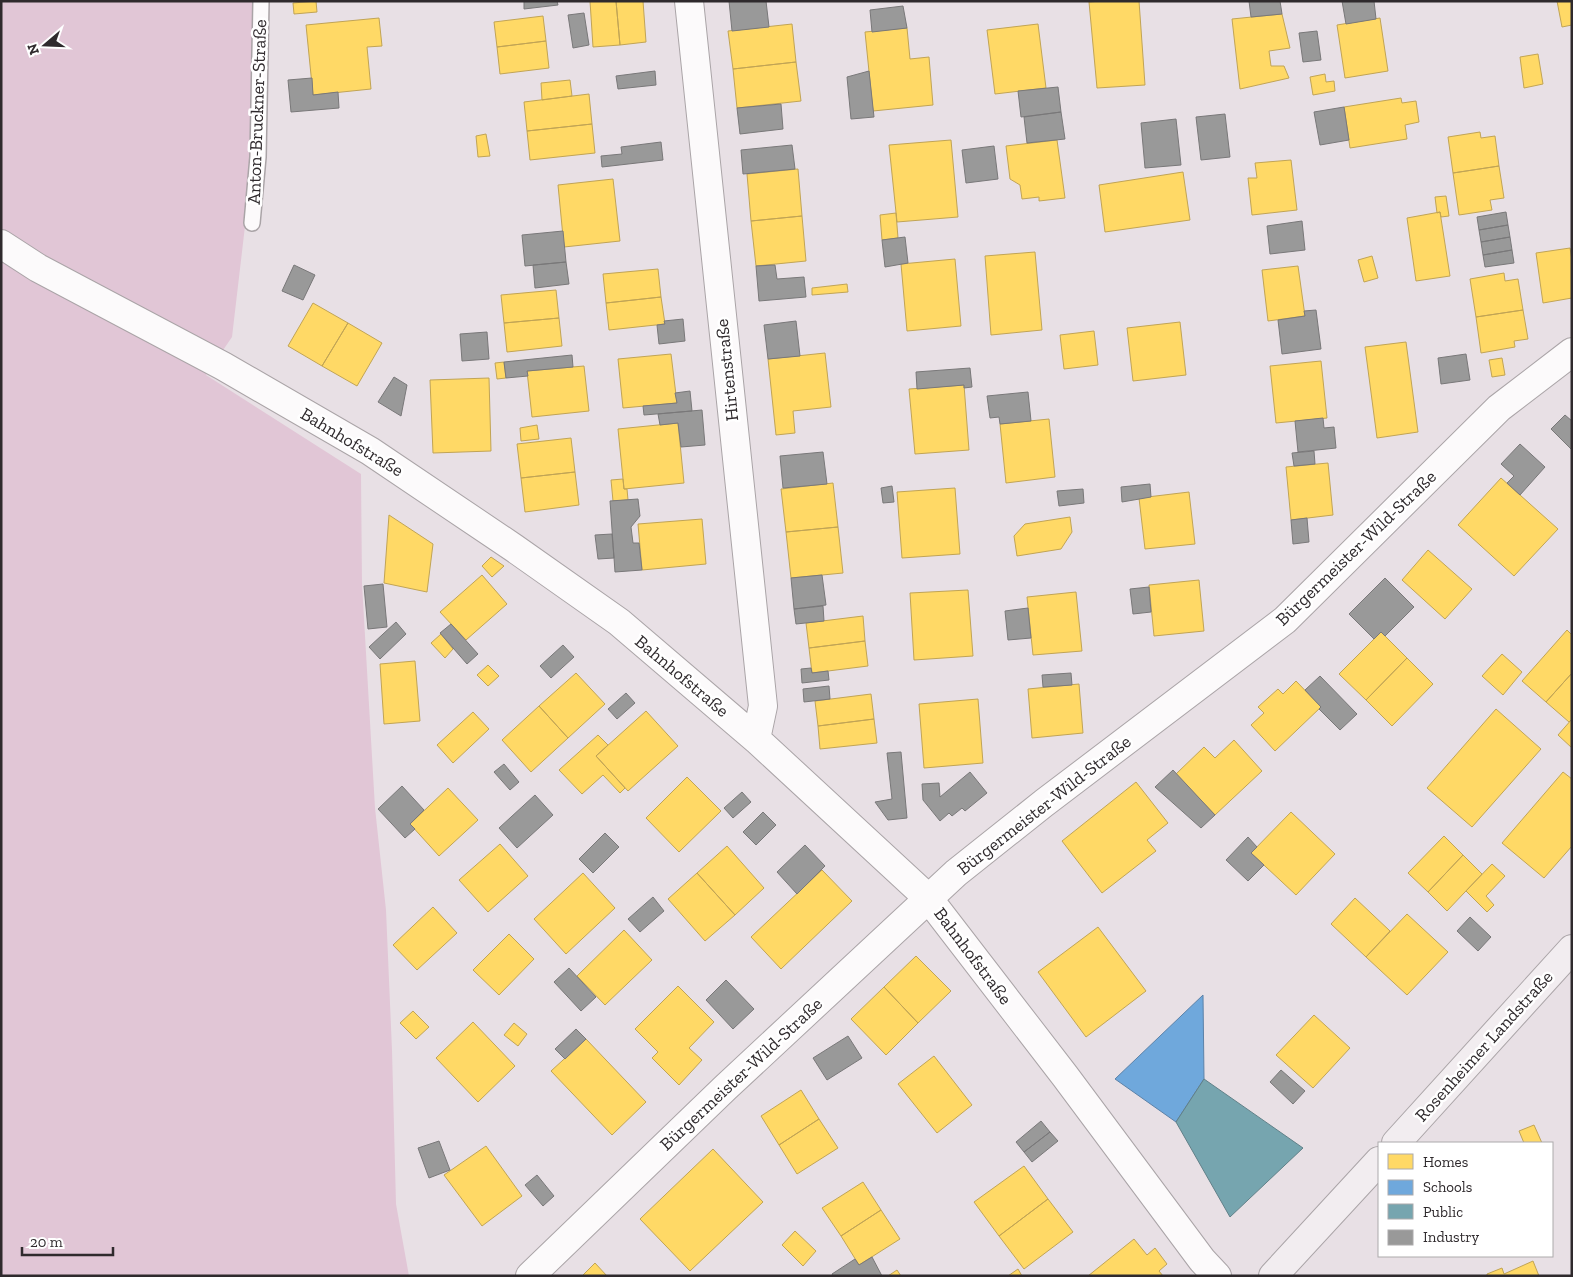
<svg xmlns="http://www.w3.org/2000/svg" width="1573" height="1277" font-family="'Zilla Slab',serif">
<rect width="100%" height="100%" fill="#e8e0e5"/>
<path fill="#e1c6d6" d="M1 1H254L253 158 232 337 206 375 361 474 362 584 375 808 386 910 392 1050 396 1204 409 1276H1Z"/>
<path fill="#ffd966" stroke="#c1a455" d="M316 1 317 12 294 14 293 3Z
M590 1H616L620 45 593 47Z
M616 1H643L646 42 620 45Z
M1101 1H1139L1145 85 1097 88 1089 2Z
M1557 1H1572V25L1562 27Z
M1282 14 1290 48 1269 51 1271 66H1284L1289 78 1240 89 1232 19Z
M543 16 546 41 497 47 494 22Z
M379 18 382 46 367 47 371 89 313 95 306 25Z
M1380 18 1388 71 1345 78 1337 25Z
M792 24 796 62 733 69 728 31Z
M1038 24 1046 88 995 94 987 30Z
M907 28 910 59 929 57 933 105 873 111 865 32Z
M546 41 549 68 500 74 497 47Z
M1538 54 1543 84 1524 88 1520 57Z
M796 62 801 101 737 108 733 69Z
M1325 74 1326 82 1334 81 1335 91 1313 95 1310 77Z
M570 80 572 96 542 100 541 83Z
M589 94 592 124 527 131 524 102Z
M1401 98 1402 103 1416 101 1419 122 1405 125 1407 139 1350 148 1344 107Z
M592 124 595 153 530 160 527 131Z
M1480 132 1481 138 1495 136 1499 166 1453 173 1448 137Z
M486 134 490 156 478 157 476 136Z
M951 140 958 217 897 222 889 145Z
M1057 140 1065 198 1039 201V197L1022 199 1020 185 1010 179 1006 146Z
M1291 160 1297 210 1252 215 1248 178H1257L1255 163Z
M1499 166 1504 198 1490 200 1492 210 1459 215 1453 173Z
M798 169 802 216 751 221 747 174Z
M1183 172 1190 220 1105 232 1099 185Z
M613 179 620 241 564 247 558 185Z
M1446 196 1449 216 1441 217 1440 212 1437 213 1435 197Z
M1440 212 1450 276 1416 281 1407 218Z
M896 213 898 238 882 240 880 215Z
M802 216 806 261 756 266 751 221Z
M1570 248 1572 260V298L1543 303 1536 253Z
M1035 252 1042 330 991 335 985 256Z
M1372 256 1378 278 1364 282 1358 260Z
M955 259 961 326 907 331 901 264Z
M1298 266 1305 316 1268 321 1262 270Z
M658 269 661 297 606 303 603 274Z
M1504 273 1505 281 1518 279 1523 310 1476 317 1470 279Z
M847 284 848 292 812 295V288Z
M556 290 559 318 504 323 501 295Z
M661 297 665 324 609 330 606 303Z
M313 303 348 323 322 366 288 346Z
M1523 310 1528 339 1514 341 1515 347 1481 353 1476 317Z
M559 318 562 346 507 352 504 323Z
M1180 322 1186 375 1133 381 1127 328Z
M348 323 382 343 357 386 322 366Z
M1094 331 1098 365 1064 369 1060 335Z
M1406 342 1418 432 1377 438 1365 347Z
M825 353 831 407 793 411 795 433 776 435 768 359Z
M671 354 677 403 623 408 618 359Z
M1502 358 1505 375 1492 377 1489 360Z
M1321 361 1327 418 1276 423 1270 366Z
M504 362 506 378 497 379 495 363Z
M584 366 589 411 532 417 527 371Z
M489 378 491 451 433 453 430 380Z
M964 385 969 450 915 454 909 389Z
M1049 419 1055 477 1006 483 1000 424Z
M678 423 684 483 624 489 618 429Z
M537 425 539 439 521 441 520 428Z
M571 438 575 472 521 478 517 444Z
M1328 463 1333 515 1291 520 1286 467Z
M575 472 579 505 525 512 521 478Z
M1501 478 1558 529 1514 576 1458 525Z
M623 479 624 489H627L628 500 613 501 611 480Z
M833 483 838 527 786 532 781 489Z
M955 488 960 554 902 558 897 492Z
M1189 492 1195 544 1145 549 1139 498Z
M389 515 433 544 427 592 384 583Z
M1070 517 1072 532 1061 549 1017 556 1014 536 1025 524Z
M702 519 706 564 642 570 638 524Z
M838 527 843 573 791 578 786 532Z
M1428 550 1472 589 1445 619 1402 580Z
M491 557 504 566 492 577 482 566Z
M482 575 507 604 466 640 440 612Z
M1199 580 1204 631 1154 636 1149 585Z
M968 590 973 656 914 660 910 593Z
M1076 592 1082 651 1033 655 1027 597Z
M863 616 865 641 809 648 806 623Z
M1567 630 1572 635V673L1546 702 1522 681Z
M1381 632 1407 658 1366 700 1339 674Z
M441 634 453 649 445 658 431 643Z
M865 641 868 666 812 673 809 648Z
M1502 654 1522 672 1503 695 1482 676Z
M1407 658 1433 684 1392 726 1366 700Z
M415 661 420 721 384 724 380 664Z
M488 665 499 676 488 686 477 675Z
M576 673 605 704 568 738 539 706Z
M1572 673V719L1569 722 1546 702Z
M1296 681 1321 707 1275 751 1251 725 1264 713 1258 707 1278 689 1283 694Z
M1079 684 1083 733 1032 738 1028 689Z
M871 694 874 719 818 726 815 701Z
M978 699 983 763 924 768 919 704Z
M539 706 568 738 531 772 502 740Z
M1496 709 1541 749 1472 827 1427 788Z
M646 711 678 746 628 791 596 756Z
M473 712 489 729 453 763 437 745Z
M874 719 877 743 820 749 818 726Z
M1572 719V748L1558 735Z
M598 735 608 745 596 756 625 788 620 793 603 775 582 794 559 770Z
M1234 740 1262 771 1215 815 1176 774 1204 747 1215 758Z
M1563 772 1572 779V846L1544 878 1502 843Z
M687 777 721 811 679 852 646 818Z
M1136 782 1168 823 1147 840 1156 851 1102 893 1062 841Z
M448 788 478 820 439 856 410 824Z
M1291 812 1335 854 1296 895 1251 853Z
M1444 836 1463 855 1428 892 1408 873Z
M500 844 528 876 488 912 459 880Z
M727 846 764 888 735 915 697 873Z
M1463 855 1482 874 1447 911 1428 892Z
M1492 864 1505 876 1486 896 1494 905 1487 912 1466 891Z
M822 870 852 901 781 969 751 937Z
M583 873 615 908 566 954 534 919Z
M697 873 735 915 705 941 668 899Z
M1355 898 1390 931 1366 957 1331 924Z
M433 907 457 933 417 970 393 945Z
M1407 914 1448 952 1407 995 1366 957Z
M1098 927 1146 991 1086 1037 1038 972Z
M624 930 652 960 605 1005 577 976Z
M509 934 534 959 499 995 473 970Z
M916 956 951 991 918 1023 884 987Z
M678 986 714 1022 689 1048 702 1060 679 1085 652 1058 658 1052 635 1029Z
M884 987 918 1023 886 1055 851 1019Z
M413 1011 429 1027 416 1039 400 1023Z
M1314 1015 1350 1048 1313 1088 1276 1055Z
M473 1022 515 1066 478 1102 436 1058Z
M514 1023 527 1034 518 1046 504 1035Z
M586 1039 646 1102 612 1135 551 1071Z
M934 1056 972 1105 937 1133 898 1084Z
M801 1090 819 1119 779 1145 761 1116Z
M819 1119 838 1148 797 1174 779 1145Z
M1534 1125 1542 1143H1524L1519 1131Z
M486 1146 522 1196 482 1226 444 1175Z
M713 1149 763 1202 690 1271 640 1219Z
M1024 1166 1048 1199 999 1236 974 1202Z
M863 1182 881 1210 841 1236 822 1208Z
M1048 1199 1073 1232 1024 1269 999 1236Z
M881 1210 900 1239 859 1265 841 1236Z
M795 1231 816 1251 803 1266 782 1245Z
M1134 1239 1147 1255 1155 1248 1167 1264 1159 1271 1163 1276H1088Z
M1533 1261 1539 1276H1487V1274L1502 1268 1504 1274Z
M595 1263 607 1276H582Z
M1018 1269 1022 1276H1008Z
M897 1270 901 1276H888Z"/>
<path fill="#6fa8dc" stroke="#5c82a8" d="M1203 995 1204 1079 1176 1122 1115 1079Z"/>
<path fill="#76a5af" stroke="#618088" d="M1204 1079 1303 1148 1230 1217 1176 1122Z"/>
<path fill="#999" stroke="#797879" d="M524 1H557L558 5 524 9Z
M729 1H766L769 27 732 31Z
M1249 1H1280L1282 14 1251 17Z
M1342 1H1374L1376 19 1346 24Z
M903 6 907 28 872 32 870 10Z
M584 13 589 45 573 48 568 15Z
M1317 31 1321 60 1303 62 1299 33Z
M655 71 656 85 618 89 616 76Z
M869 71 874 117 851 119 847 77Z
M312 78 313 95 338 92 339 108 291 112 288 80Z
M1058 87 1061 112 1021 117 1018 91Z
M781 104 783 129 740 134 737 108Z
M1344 107 1349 140 1320 145 1314 112Z
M1061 112 1065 139 1027 143 1024 117Z
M1225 114 1230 157 1201 160 1196 117Z
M1176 119 1181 165 1145 168 1141 123Z
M661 142 663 160 602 167 601 156 622 154 621 147Z
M792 145 795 169 743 174 741 150Z
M994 146 998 179 966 183 962 150Z
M1506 212 1508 225 1479 230 1477 217Z
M1302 221 1305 250 1270 254 1267 226Z
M1508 225 1510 237 1481 242 1479 230Z
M563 231 566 262 525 266 522 235Z
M905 237 908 263 885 267 882 240Z
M1510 237 1512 250 1483 255 1481 242Z
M1512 250 1514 263 1485 267 1483 255Z
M566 262 569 284 535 288 533 265Z
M294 265 315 275 303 300 282 291Z
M775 265 777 279 804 277 806 297 759 301 756 266Z
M1316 310 1321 349 1282 354 1278 320 1305 316 1304 311Z
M683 319 685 341 659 344 657 325 665 324 664 321Z
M796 321 800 356 768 359 764 325Z
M487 332 489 359 462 361 460 334Z
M1466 354 1470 380 1441 384 1438 358Z
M572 355 573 367 527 371 528 376 506 378 504 362Z
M970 368 972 387 964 388V385L917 389 916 372Z
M394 377 407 385 401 416 378 402Z
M690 391 692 411 644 415 643 406 677 403 675 393Z
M1028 392 1031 421 1000 424 999 417 990 418 987 396Z
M702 410 705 445 681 447 678 423 660 425 658 414Z
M1565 415 1572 421V450L1551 429Z
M1323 418 1324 428 1334 427 1336 448 1298 452 1295 421Z
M1520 444 1545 467 1520 495 1507 483 1514 476 1501 464Z
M1314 451 1315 464 1294 466 1292 453Z
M823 452 827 484 783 488 780 456Z
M1150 484 1151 497 1122 502 1121 487Z
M892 486 894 502 883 503 881 488Z
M1083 489 1084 503 1059 506 1057 491Z
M638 499 640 516 631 527 633 543H639L642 570 615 572 610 501Z
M1307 518 1309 542 1293 544 1291 520Z
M612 534 614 558 598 559 595 535Z
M822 575 826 605 794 609 791 578Z
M1385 578 1414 607 1385 636 1381 632 1374 639 1349 614Z
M383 584 387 627 368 629 364 586Z
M1149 587 1151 612 1133 614 1130 589Z
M823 606 824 621 796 624 794 609Z
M1028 608 1031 638 1008 640 1005 611Z
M396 622 406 634 380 659 369 647Z
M451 624 478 654 467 664 440 633Z
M563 645 574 657 551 678 540 666Z
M811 668 812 673 828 671 829 680 802 683 801 669Z
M1071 673 1072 685 1043 687 1042 675Z
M1320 676 1357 714 1340 730 1319 709 1321 707 1305 690Z
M829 686 830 699 804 702 803 689Z
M626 693 635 703 617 719 608 709Z
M901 752 907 818 888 820 875 802 892 799 887 753Z
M504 764 519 782 510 790 494 772Z
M1173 770 1215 815 1201 828 1155 787Z
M970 772 987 793 965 811 962 808 952 816 949 813 940 821 923 800 922 784 939 783 940 797Z
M402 786 424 810 410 824 415 829 405 838 378 809Z
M742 792 751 802 733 818 724 808Z
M535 795 553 815 517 848 499 828Z
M763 812 776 825 756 845 743 832Z
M605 833 619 847 593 873 579 859Z
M1248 837 1257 847 1251 853 1264 865 1248 881 1226 860Z
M805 845 825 866 797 894 777 872Z
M653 897 664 911 640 932 628 919Z
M1470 917 1491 937 1478 951 1457 931Z
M569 968 596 997 581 1011 554 982Z
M726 980 754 1009 733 1029 706 1000Z
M576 1029 586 1039 565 1059 555 1049Z
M848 1036 862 1058 827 1080 813 1058Z
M1281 1070 1305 1091 1293 1104 1270 1082Z
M1041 1121 1050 1132 1024 1152 1016 1142Z
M1050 1132 1058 1141 1032 1162 1024 1152Z
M439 1141 450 1170 429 1178 418 1148Z
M537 1175 554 1196 543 1206 525 1185Z
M872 1257 882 1276H833L832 1274 855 1259 859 1265Z"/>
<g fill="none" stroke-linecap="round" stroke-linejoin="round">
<g stroke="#aaa4a7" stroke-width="18">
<path id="service" d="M252 223 258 157 261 1"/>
</g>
<g stroke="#aaa4a7" stroke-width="30">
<path id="minor" d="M689 1 763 706 756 739
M1 244 38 268 223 366 370 451 514 548 619 622 756 739 928 898 1065 1076 1202 1260 1217 1276
M530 1276 725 1088 956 873 1044 803 1285 620 1499 408 1572 352"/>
</g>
<g stroke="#aaa4a7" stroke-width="30">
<path id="secondary" d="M1396 1143 1572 949
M1273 1276 1379 1161"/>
</g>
<use href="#service" stroke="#fcfafb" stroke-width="15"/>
<use href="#minor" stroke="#fcfafb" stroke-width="28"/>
<use href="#secondary" stroke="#f2edf0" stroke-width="28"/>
</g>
<g text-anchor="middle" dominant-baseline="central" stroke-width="5" stroke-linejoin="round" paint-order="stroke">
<g font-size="18" fill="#2f2a2d" stroke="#fff">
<text transform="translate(257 112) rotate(-88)">Anton-Bruckner-Straße</text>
<text transform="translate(727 370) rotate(-96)">Hirtenstraße</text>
<text transform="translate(352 442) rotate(31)">Bahnhofstraße</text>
<text transform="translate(1356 548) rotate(-44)">Bürgermeister-Wild-Straße</text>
<text transform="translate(682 676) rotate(40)">Bahnhofstraße</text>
<text transform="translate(1044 805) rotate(-38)">Bürgermeister-Wild-Straße</text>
<text transform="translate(973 956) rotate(53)">Bahnhofstraße</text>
<text transform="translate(1484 1046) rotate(-48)">Rosenheimer Landstraße</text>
<text transform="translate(741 1074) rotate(-43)">Bürgermeister-Wild-Straße</text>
</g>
</g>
<rect width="1573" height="1277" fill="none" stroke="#2f2a2d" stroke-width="5"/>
<rect x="1378" y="1142" width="175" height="115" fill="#ffffff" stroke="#acaaab"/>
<rect x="1388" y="1154" width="25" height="15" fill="#ffd966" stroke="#acaaab"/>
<text x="1423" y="1167" font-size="15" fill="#2f2a2d">Homes</text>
<rect x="1388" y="1180" width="25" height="15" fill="#6fa8dc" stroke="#acaaab"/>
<text x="1423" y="1192" font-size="15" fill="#2f2a2d">Schools</text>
<rect x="1388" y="1204" width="25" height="15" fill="#76a5af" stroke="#acaaab"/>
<text x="1423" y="1217" font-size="15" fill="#2f2a2d">Public</text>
<rect x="1388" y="1230" width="25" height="15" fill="#999999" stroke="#acaaab"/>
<text x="1423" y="1242" font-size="15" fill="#2f2a2d">Industry</text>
<g transform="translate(45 45) rotate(251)" stroke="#ffffff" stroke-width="4" paint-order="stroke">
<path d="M0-4L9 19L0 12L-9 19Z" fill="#2f2a2d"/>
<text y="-8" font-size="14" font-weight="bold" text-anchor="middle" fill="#2f2a2d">N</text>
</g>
<path d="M22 1247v8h91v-8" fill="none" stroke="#2f2a2d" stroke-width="2.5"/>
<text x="30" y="1247" font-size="15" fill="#2f2a2d" stroke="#ffffff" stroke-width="4" paint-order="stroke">20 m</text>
</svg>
